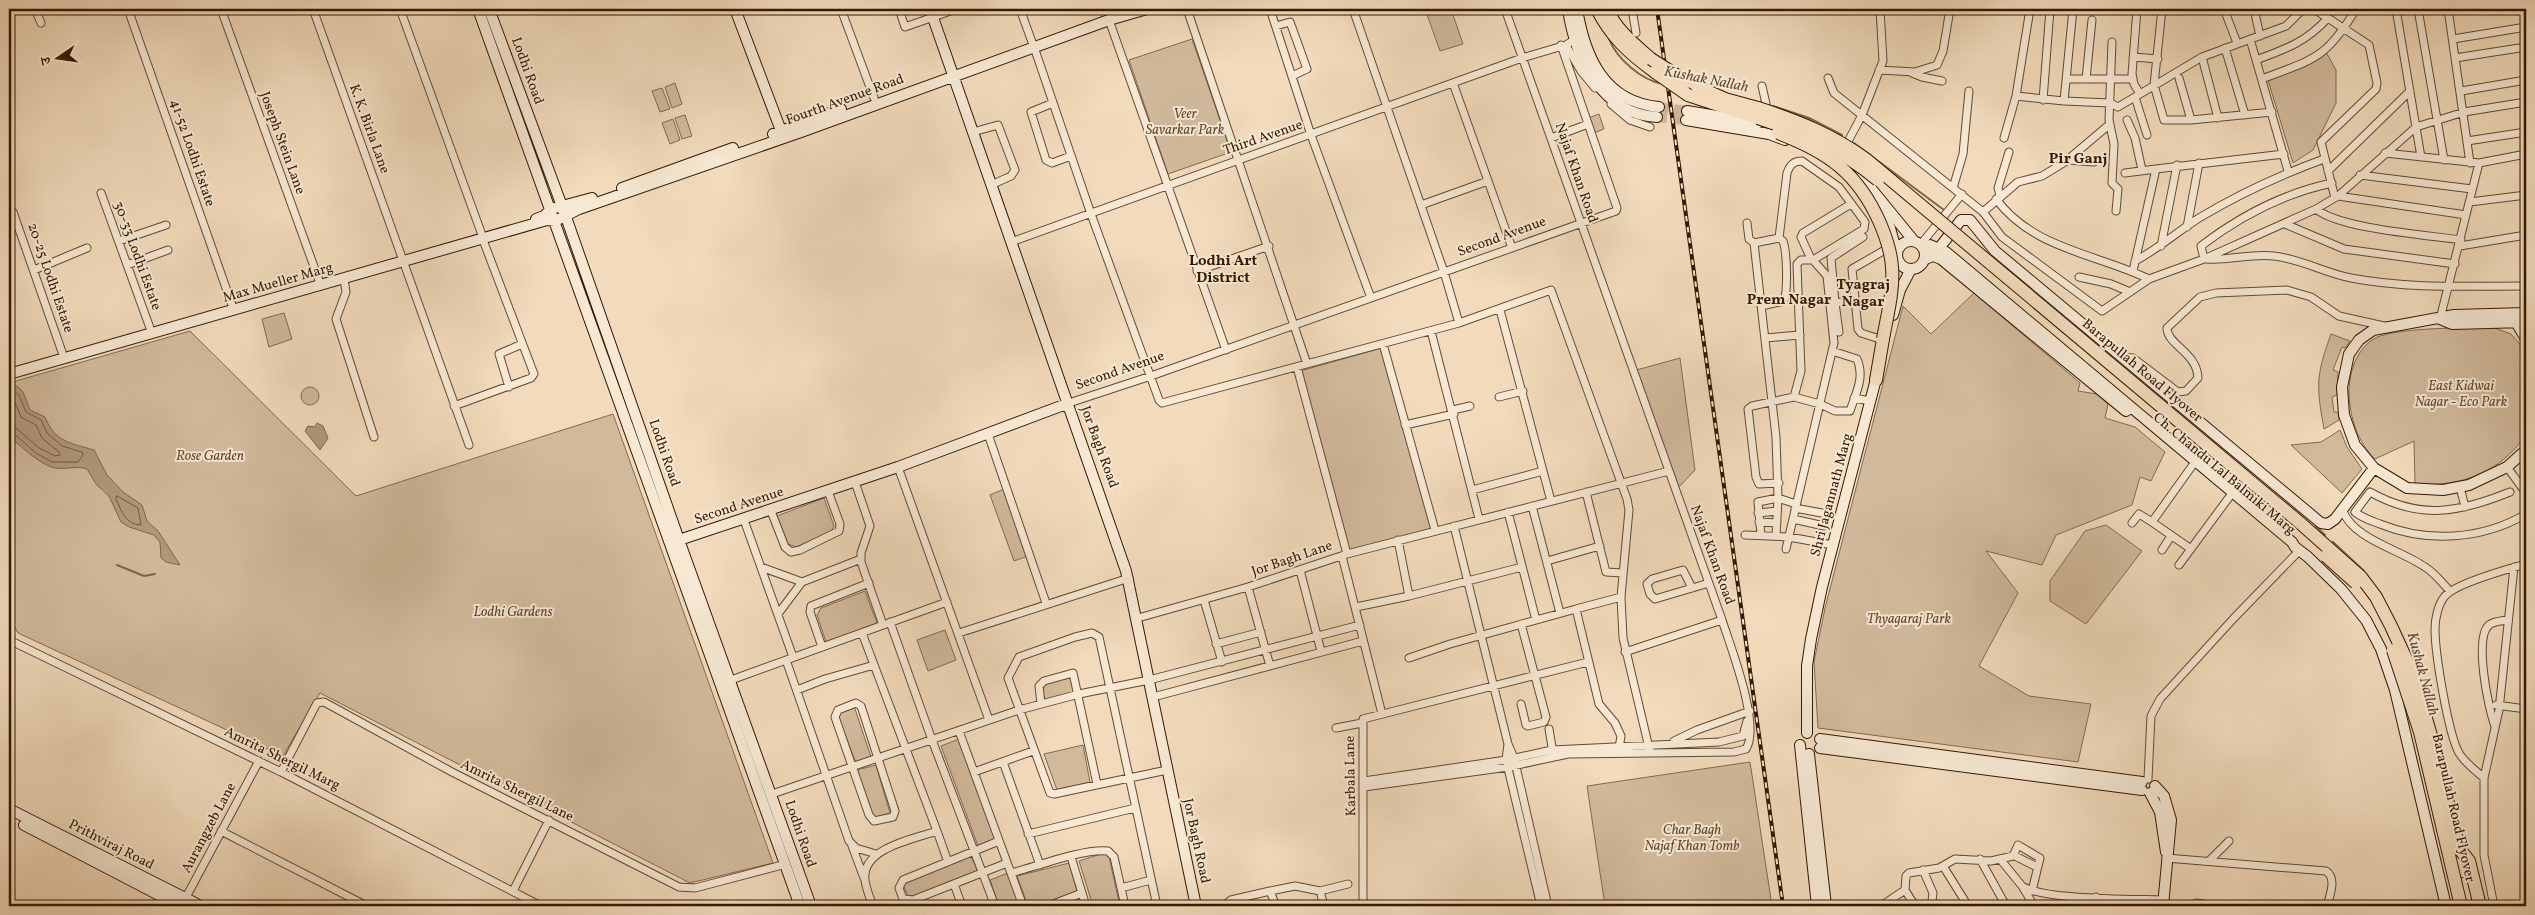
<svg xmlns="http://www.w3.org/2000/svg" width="2535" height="915" font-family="Vollkorn,'Noto Serif Devanagari',serif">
<rect width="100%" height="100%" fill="#f1dbbc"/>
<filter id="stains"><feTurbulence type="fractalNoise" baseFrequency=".004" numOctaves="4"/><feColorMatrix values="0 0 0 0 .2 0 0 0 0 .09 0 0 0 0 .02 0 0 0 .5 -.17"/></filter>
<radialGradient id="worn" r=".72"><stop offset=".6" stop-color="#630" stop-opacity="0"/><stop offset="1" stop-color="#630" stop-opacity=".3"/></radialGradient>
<path fill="#d1ba9c" stroke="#826a4e" d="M1425 9H1451L1463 44 1440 51Z
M1192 39 1231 152 1168 174 1129 60Z
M2325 50 2336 70V103L2313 150 2293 163 2268 80Z
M675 83 682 104 672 108 665 87Z
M662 88 670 109 660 112 652 91Z
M1599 114 1604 129 1594 133 1588 118Z
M685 115 692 136 682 139 675 118Z
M673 119 680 140 670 144 662 123Z
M1974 293 2080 383 2078 391 2097 394 2108 404 2105 418 2135 427 2165 452 2151 481 2140 477 2132 505 2056 535 2042 565 1986 551 2018 593 1979 666 2029 696 2091 704 2078 762 1818 728 1814 662 1825 608 1903 306 1931 334Z
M284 313 292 339 269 347 262 319Z
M2492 327 2511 334 2526 351V435C2499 473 2462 487 2415 484L2414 441 2375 459C2358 442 2350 419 2349 394 2349 374 2355 352 2372 340 2388 327 2468 328 2492 327Z
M190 331 356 496 613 414 773 863 690 883 320 693 283 756 18 633 9 616V383Z
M2331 334 2350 341 2345 348 2342 347 2333 370 2338 372 2337 395 2332 397 2334 412H2338L2339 420 2324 429C2316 385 2316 376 2331 334Z
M1382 348 1434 530 1348 553 1300 371Z
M1680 358 1695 470 1676 490 1633 371Z
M301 396a9 9 0 1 1 18 0a9 9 0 1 1-18 0Z
M2340 430 2347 447 2362 469 2342 493 2291 445 2321 442Z
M1004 489 1028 556 1014 561 990 495Z
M824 498 834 526 831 532 796 547 788 544 777 516Z
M2106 525 2142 551 2086 624 2050 601V581L2085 531Z
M865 591 877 623 826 642 817 615 821 608Z
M945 630 956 660 928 671 917 640Z
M1069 676 1073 678 1074 692 1044 701 1042 688 1046 684Z
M854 706 871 757 856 763 839 719V712Z
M959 739 996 839 978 846 941 746Z
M1083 745 1090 782 1057 790 1044 754Z
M1750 762 1772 906H1605L1587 786Z
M876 765 890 813 874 818 857 770Z
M1104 853 1109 857 1120 906H1093L1079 861Z
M971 856 978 872 917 896H908L902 883Z
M1069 863 1077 891 1038 906H1028L1017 876Z
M1008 873 1020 906H999L990 880Z"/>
<path fill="#b1997c" stroke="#7f664a" d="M17 386 23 392 30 410 45 417C55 442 70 443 94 450L107 475 123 492 142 505 147 521 158 531 180 565 166 562 161 558 160 542 154 535 129 527 121 522 109 496 96 484 87 469C76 465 63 471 51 467 39 463 19 445 9 436V388Z
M317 423 323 426 328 438 320 450 305 431 308 426 315 427Z"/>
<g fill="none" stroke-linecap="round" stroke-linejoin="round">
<path stroke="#72593e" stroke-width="1" d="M9 393 15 392 19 395 26 412 41 420 47 433 62 446 82 452 83 455 78 462H52L36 453 13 433H9
M9 399 14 400 21 417 36 425 42 438 59 452 60 455 55 456 39 448 16 428 9 426
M117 496 138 508 141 525C125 524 122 512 116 499Z"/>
<path stroke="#7f664a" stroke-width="2" d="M1609 39C1617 59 1641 80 1663 84
M1773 106 1809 118 1842 135
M1854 143 1944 210
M2316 526 2325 535
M2333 542 2364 571
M117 565 144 576 155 574"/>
<path stroke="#cbb496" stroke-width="10" stroke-dasharray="10 5" stroke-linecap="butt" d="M1659 107 1687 111
M1657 117 1686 120"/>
<g stroke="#634a2f" stroke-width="9">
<path id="street" d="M35 9 41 23
M128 9 232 305
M221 9 321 286
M313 9 469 445
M400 9 482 235
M841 9 874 98
M899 9 905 27 956 9
M1020 9 1032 42
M1187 9 1307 364
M1270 9 1311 135 1371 298
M1353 9 1444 272 1459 323
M1632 9 1636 33
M2073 9 2064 101 2110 103 2118 107 2140 94
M2137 9 2132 74 2134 84 2140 94 2202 57 2286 26 2303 9
M2162 9 2154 85 2164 120H2191L2272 112
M2224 9 2237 43
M2254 9 2260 36
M2314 9 2369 45 2377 83 2376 89 2321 142 2335 198
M2396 9 2421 157
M2418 9 2444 160
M2448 9 2470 163
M1109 20 1226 350
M1276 26 1290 22 1307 69 1292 76
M2250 39 2288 171
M2453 39 2526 27
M2112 42 2109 120 2114 144 2112 183 2118 189 2116 211
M1566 45 1581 71 1595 88
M1034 47 1091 214 1159 400 1162 403 1459 323 1551 290 1627 499 1629 510 1621 597 1623 638 1650 752
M2225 48 2245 115
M2133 57 2158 59
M2202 57 2218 118
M2455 58 2526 47
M2256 60C2286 49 2306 42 2328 18
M1879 70 1915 72 1937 65 1943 51 1950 9
M1912 73 1922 77 1942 81
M1828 78 1834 93 1983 212 2002 237 2102 311 2149 279 2204 259 2316 209 2338 196 2416 127 2464 112 2526 102
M2179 78 2191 120
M2067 79H2133
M2086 79 2092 20
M2262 79C2314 59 2326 59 2356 9
M1453 83 1512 248
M1762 86 1768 113
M2461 91 2526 80
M2016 96 2064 101
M2135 97 2147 135
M2043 100 2050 9
M1053 103 1031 112 1046 160 1052 163 1071 156
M1611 104 1630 120 1650 127
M2127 120 2135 138 2142 170
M973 132 998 125 1015 170 1011 176 991 185
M1551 138 1588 124
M2004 138 2016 96 2030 9
M2467 141 2526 132
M1845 147 1862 115 1883 61 1880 9
M2385 153 2479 163 2526 154
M2068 160 2094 162
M2328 171 2410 91
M2125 173 2156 169
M2360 175 2472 189
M1953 188 1963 154 1969 91
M101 193 150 328
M2000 196 1998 188 2009 152
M2338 196 2466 215
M1996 199C2033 249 2097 254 2149 279
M2470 202 2526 195
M1421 205 1488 181
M2316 209C2340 229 2427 235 2461 240
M13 212 62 352
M1983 212 2018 182 2042 176 2065 162 2110 124
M1747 223 1749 239 1754 243 1776 437 1778 498 1796 504
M2285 224 2344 249 2455 264
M2187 227 2199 163
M1779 238 1787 173C1790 165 1793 161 1802 161L1839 187 1865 222 1864 229 1813 260
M119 241 166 225
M1011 242 1522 58 1566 45 1577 38
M1754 243 1779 238 1783 241C1787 252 1788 290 1784 301L1761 306
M1921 244 1962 194
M2161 246 2177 165
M2460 246 2526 235
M1811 259 1801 237 1803 233 1851 204
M2204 259 2201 246C2239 217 2285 193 2332 183
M2206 259C2229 261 2252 253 2274 256 2301 259 2325 273 2351 278 2409 289 2468 286 2526 286
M2135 261C2158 249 2177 232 2199 218 2239 194 2280 175 2324 159
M127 265 168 250
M34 270 87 248
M1197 271 1269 246
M2133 271 2156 169 2284 154
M2079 277 2111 284 2130 292
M344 279 346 292 336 319 374 437
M1855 300 1835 303 1831 258 1863 237
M1835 303 1839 332
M1500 310 1551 501
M2440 319 2479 163
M1431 331 1479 519
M1765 338 1800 335
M1883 340 1861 333 1858 329 1852 269 1890 247
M1383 344 1435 530
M2122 357 2133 358 2178 392 2186 391 2198 378C2197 352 2167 345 2167 328L2200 297 2216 293 2287 290 2311 297 2339 316 2384 326
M1297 367 1347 554
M509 387 499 354 522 344
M1499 397 1523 391
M1854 398 1870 401
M1069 403 1151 376 1616 211 1617 208 1561 45
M454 406 531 378 534 374 483 240
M1453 410 1470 406
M1405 425 1454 414
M988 434 1046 603
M898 467 989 720
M2507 467 2526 493
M2525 479 2526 477
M855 482 870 526 861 553V562L883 625
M1779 483 1759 484 1756 477 1748 409 1752 406 1794 397 1820 404 1835 411H1850C1856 393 1865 377 1857 359L1832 351
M2460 487 2465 507
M1472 490 1543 471
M1586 492 1606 572 1623 573
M2510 492C2458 513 2420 520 2370 492L2355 512C2362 518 2372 521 2380 524 2427 543 2482 540 2526 514
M1532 506 1560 613
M1795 508 1827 514
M771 511 785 547 791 552 800 550 839 531 840 524 828 491
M2343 511C2353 539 2401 550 2425 567 2435 573 2442 583 2450 591
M1508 512 1536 620
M1758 513 1777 511
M1793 519 1824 526 1829 508
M744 520 793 657
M1759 522 1777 523
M2132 523 2139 514 2152 522
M1454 526 1508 744 1514 758 1548 906
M1745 535 1789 537 1833 545
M1761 535 1758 502 1778 498 1776 536
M1786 549 1834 343 1827 276 1813 260H1801L1797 264 1801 371 1794 397
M2191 549 2152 522 2192 466
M2162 550 2171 536
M1342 556 1382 714
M1547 561 1600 546
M2179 565 2233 492
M761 567 802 582 861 559
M1300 570 1321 651
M1248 587 1270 666
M1692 588 1683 570 1652 579 1647 584 1650 594 1655 599 1709 583
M1409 596 1522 567
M1204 600 1222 662
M1356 607 1409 596 1398 540
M1576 609 1621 597
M778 614 802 582
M1138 618 1248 587 1347 554 1669 471
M890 622 932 740 995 906
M1521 624 1546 717 1544 722 1528 726 1526 725 1521 704
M862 633 937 831C914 839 861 848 865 880 866 889 870 898 873 906
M959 633 1129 578
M9 640 281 772 541 906
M1216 644 1261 632
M822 647 810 612 811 606 869 583
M1625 652 1722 620
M1409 658 1450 644 1576 609 1599 704 1615 723 1621 736 1619 748
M786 660 849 841 856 848 876 854
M731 680 947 602
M797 690 825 679 874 665
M1153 697 1363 641
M856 703 861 706 895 811 893 817 874 821 869 815 835 717 838 710Z
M1041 704 1039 686 1044 681 1073 673 1097 784
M2496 705 2526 709
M2495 726C2488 708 2474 638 2489 625 2494 621 2502 621 2508 620
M1336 728 1362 723
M1549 729 1553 753
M959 731 1023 906
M1674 741 1697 730 1750 711
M1508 744 1506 760 1541 906
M1003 762 1040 865
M281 772 317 703 324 702 452 772 679 887 695 888 786 864
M974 772 1033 751
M2484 778C2475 770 2465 763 2459 753 2448 733 2435 653 2435 629 2435 619 2438 604 2445 596 2456 583 2508 569 2526 564
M2148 779 2151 716 2160 699 2234 618 2299 551
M1364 781 1506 760 1552 750 1719 742 1743 736 1747 721
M1364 787 1508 767 1568 754 1734 752 1746 749C1761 725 1731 648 1722 620L1505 9
M772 794 1019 710 1079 694 1149 680 1360 625
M221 831 367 906
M937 831 948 862
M1028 834 1135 808
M999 841 903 880 899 888 903 899 913 900 1007 863
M852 846 864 878
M2013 855 2037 867
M1071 857 1086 906
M2166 858 2326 871C2337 878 2330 895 2327 906
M1980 859 2006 906
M2000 859 2022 886 2034 906
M2209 861 2229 841
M1943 866 1968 906
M1923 870 1933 893 1932 901 1936 906
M1011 873C1035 867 1084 848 1108 851L1114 857 1125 906
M954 884 962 906
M2022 886C2042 900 2133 899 2162 900
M1121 888 1151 880
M1905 890 1915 906
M513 891 549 820
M1270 891 1295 886 1320 891
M184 901 259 761
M2196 903 2215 906
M1048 906 1082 893
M1157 906 1099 637 1092 633 1075 637 1019 657 1008 678 1050 793 1054 794 1167 770
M1224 906 1231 900 1270 891 1276 906
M1324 906 1320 891 1348 884
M1363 906V719L1588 662
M1881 906 1905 890 1906 876 1909 873 1939 868 1955 859 1991 861 2013 856 2018 845 2040 858 2032 891
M2095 906 2096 897
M2494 906 2484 855V778L2499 710 2514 567"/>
</g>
<g stroke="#341900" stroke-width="12">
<path id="secondary" d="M478 9 800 906
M489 9 566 217 679 540 811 906
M735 9 783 136
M930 9 1126 571 1196 906
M1568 9C1575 57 1601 114 1657 117
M1577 9C1585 57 1604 102 1659 107
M1687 111 1758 123
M1686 120 1769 134 1785 140
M773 134 841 109
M1849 167 1869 186 1914 241
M622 188 733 148
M1880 213 1890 228 1897 253
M536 219 544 216 551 209 592 198
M1897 255a14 14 0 1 1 28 0a14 14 0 1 1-28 0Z
M1925 250 1930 245 1946 252 2292 542 2295 547 2308 557 2341 589 2366 620 2381 649 2395 690 2446 906
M1933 256 1961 220H1970L1995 251 2321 523 2328 524 2335 519 2374 468
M1925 259 1933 256 1941 259 2126 411
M2526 313 2454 315 2373 330 2359 340 2349 354 2342 387 2344 415 2355 445 2374 468 2407 488 2443 490 2469 485 2507 467 2526 450
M1893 315 1900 290 1911 269
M2440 319 2452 324 2526 322
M2514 319 2526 339
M9 374 547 220 555 221 579 209 801 132 1109 20 1147 9
M673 542 898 467 1069 403
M1807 733V666L1811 639 1822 587 1877 375
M1820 739 2142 782
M1800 745 1817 906
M1820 748 2142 790
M1809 754 1826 906
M2155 786 2164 796 2171 820 2163 906
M2150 793 2160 812 2166 852
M9 809 201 906
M24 825 180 906"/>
</g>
<g stroke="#341900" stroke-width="14">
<path id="highway" d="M1597 9C1612 38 1629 53 1655 72
M1607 9C1616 30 1634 44 1651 59
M1687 82 1725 99 1758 108
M1688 95 1758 118
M1876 380 1883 339
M2462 884 2468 906"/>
</g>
<use href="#street" stroke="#f6e8d3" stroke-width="7"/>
<use href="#secondary" stroke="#f6e8d3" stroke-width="10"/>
<use href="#highway" stroke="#f1dbbc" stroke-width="12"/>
<g stroke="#341900" stroke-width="4">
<path id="rail" d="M1657 9 1783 906"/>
</g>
<use href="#rail" stroke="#f6e8d3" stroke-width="2" stroke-dasharray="5.5" stroke-linecap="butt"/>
<g stroke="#341900" stroke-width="14" stroke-linecap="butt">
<path id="highway-bridge" d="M1651 59 1687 82
M1655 72 1688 95
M1758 108C1798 121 1833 135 1867 160L2299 522 2361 577 2376 597 2391 626 2413 674 2432 739 2459 848 2469 861 2480 906
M1758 118C1804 133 1840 149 1878 180
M1778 133C1828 152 1858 173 1880 223 1886 237 1891 252 1892 267 1894 291 1887 316 1883 339
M2326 556 2356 583
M2393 650 2420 732 2461 906"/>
</g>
<use href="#highway-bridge" stroke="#f1dbbc" stroke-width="12"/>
</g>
<g text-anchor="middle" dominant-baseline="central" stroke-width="4" stroke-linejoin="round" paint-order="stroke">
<g font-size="14" fill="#341900" stroke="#f6e8d3">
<text transform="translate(527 71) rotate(70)">Lodhi Road</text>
<text transform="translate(845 100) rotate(-20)">Fourth Avenue Road</text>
<text transform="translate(369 129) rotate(70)">K. K. Birla Lane</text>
<text transform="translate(1263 138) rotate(-19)">Third Avenue</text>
<text transform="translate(282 143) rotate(70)">Joseph Stein Lane</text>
<text transform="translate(192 153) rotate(71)">41-52 Lodhi Estate</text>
<text transform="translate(1576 173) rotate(71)">Najaf Khan Road</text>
<text transform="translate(1502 237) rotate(-20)">Second Avenue</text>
<text transform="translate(137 256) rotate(70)">30-33 Lodhi Estate</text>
<text transform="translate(50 278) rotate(71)">20-25 Lodhi Estate</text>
<text transform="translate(278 283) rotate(-16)">Max Mueller Marg</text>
<text transform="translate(1120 371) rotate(-19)">Second Avenue</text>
<text transform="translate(2142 371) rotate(40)">Barapullah Road Flyover</text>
<text transform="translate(1099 447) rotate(70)">Jor Bagh Road</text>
<text transform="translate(664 453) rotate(71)">Lodhi Road</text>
<text transform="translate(2224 474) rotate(40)">Ch. Chandu Lal Balmiki Marg</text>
<text transform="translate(1832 495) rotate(-75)">Shri Jagannath Marg</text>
<text transform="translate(739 506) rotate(-18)">Second Avenue</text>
<text transform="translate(1712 555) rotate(70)">Najaf Khan Road</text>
<text transform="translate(1292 559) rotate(-19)">Jor Bagh Lane</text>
<text transform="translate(282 759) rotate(26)">Amrita Shergil Marg</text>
<text transform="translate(1351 776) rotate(-91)">Karbala Lane</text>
<text transform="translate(517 791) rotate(26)">Amrita Shergil Lane</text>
<text transform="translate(2453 808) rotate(77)">Barapullah Road Flyover</text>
<text transform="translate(209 828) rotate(-62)">Aurangzeb Lane</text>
<text transform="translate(800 834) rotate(71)">Lodhi Road</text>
<text transform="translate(1196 841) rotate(78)">Jor Bagh Road</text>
<text transform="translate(111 845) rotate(27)">Prithviraj Road</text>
</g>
<g font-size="14" font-style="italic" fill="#63492f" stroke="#f6e8d3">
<text x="1185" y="114">Veer<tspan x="1185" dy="16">Savarkar Park</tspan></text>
<text x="2461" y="386">East Kidwai<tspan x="2461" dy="16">Nagar - Eco Park</tspan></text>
<text x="210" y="456">Rose Garden</text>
<text x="513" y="612">Lodhi Gardens</text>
<text x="1909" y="619">Thyagaraj Park</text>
<text x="1692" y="830">Char Bagh<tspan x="1692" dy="16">Najaf Khan Tomb</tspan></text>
</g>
<g font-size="15" font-style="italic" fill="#664c32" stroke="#f6e8d3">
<text transform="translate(1706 80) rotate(11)">Kushak Nallah</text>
<text transform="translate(2422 674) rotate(75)">Kushak Nallah</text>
</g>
<g font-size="15" font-weight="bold" fill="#341900" stroke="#f6e8d3">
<text x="2078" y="159">Pir Ganj</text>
<text x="1223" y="261">Lodhi Art<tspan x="1223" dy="17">District</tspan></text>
<text x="1863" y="285">Tyagraj<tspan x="1863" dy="17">Nagar</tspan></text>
<text x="1789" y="300">Prem Nagar</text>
</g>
</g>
<rect width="2535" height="915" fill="none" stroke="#f1dbbc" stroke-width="30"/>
<rect x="10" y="10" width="2515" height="895" fill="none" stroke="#341900" stroke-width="2.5"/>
<rect x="15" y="15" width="2505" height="885" fill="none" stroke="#341900"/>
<g transform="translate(58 58) rotate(257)" stroke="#f6e8d3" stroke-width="4" paint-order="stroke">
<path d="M0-4L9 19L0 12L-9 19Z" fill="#341900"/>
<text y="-8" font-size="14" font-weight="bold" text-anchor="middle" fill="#341900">उ</text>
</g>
<rect width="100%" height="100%" filter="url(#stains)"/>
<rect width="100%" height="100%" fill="url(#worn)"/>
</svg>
